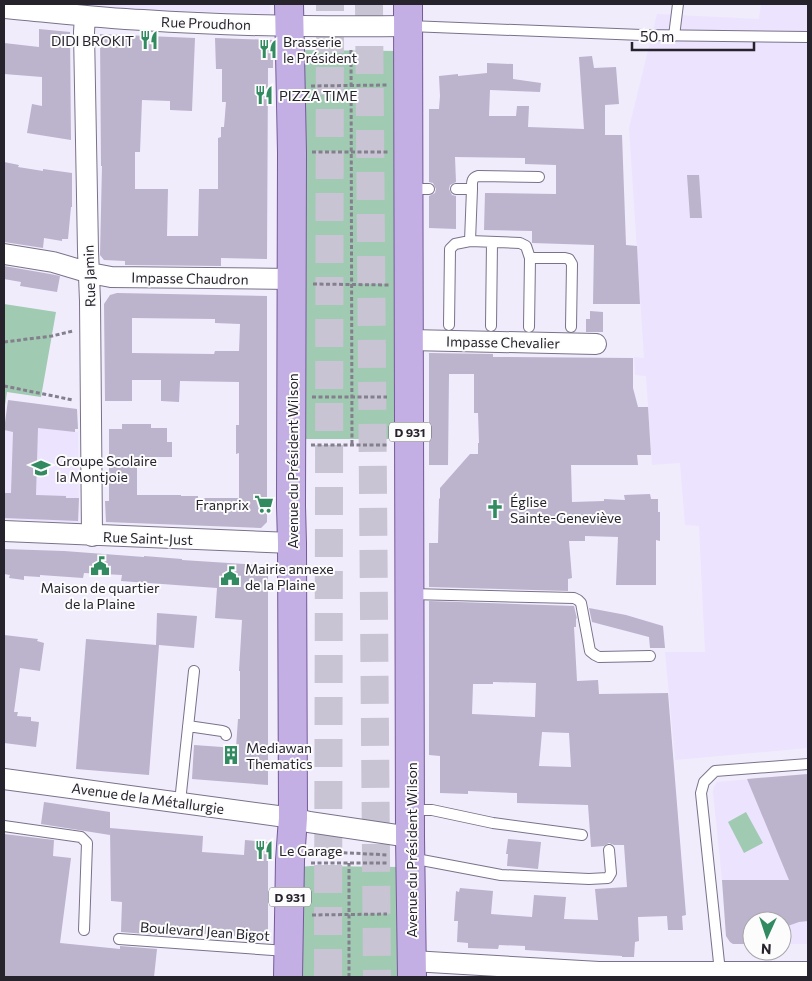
<svg xmlns="http://www.w3.org/2000/svg" width="812" height="981" font-family="Commissioner,sans-serif">
<rect width="100%" height="100%" fill="#f1ecfc"/>
<path fill="#ece3fe" d="M46 4H270V14L86 7Z
M761 4H808V748L675 760 665 652H705L699 526 685 525 680 463 652 465 646 376 635 375 634 357 644 358 629 128 657 14 759 19Z
M33 427 78 432 79 523 4 519V430L32 435Z
M808 774V944H782V921H752V944H733L730 942 726 936 722 880 713 792 714 787 717 782Z"/>
<path fill="#a0cbb2" d="M301 50 402 51V439H301Z
M4 304 56 312 41 397 7 392 4 412Z
M746 812 763 843 744 853 728 822Z
M311 866 402 867V977H298V867Z"/>
<path fill="#bcb3cd" fill-rule="evenodd" d="M39 29 70 32 71 140 27 133 32 104 42 106V77L4 74V43L39 47Z
M100 34 195 38 192 111 170 110V101L142 100 140 152H135V189H168L167 236H198L199 189H218V138L221 137V127H224L226 102H222V69H216L215 38 273 40V68H268L267 259 221 258V266L125 265V261L104 260 100 255 102 166H101Z
M592 56 594 68 616 67 619 104 605 105V135H622L626 245 637 246 640 304H593L594 245 532 243V231L484 230 485 193 556 194V165L525 164V158L455 157 456 182 450 185 449 189 452 195 456 196V229L429 228V196L435 193 436 189 433 183 429 182V109H439L440 96 439 76 458 74V76L487 73V63L513 64V79L541 83 540 92 490 90 489 116H516L517 106H529L528 127 584 129 579 57Z
M4 162 19 165 18 167 43 171V169L72 173V207H71L68 239H62V241L44 238 43 248 4 242Z
M687 175H699L702 218H690Z
M4 266 50 274 60 276 57 292 20 286 21 282 4 279Z
M117 293 267 296V522L261 528 106 522 105 501H109V429H122V424H151V428H167V442H172V457H137V495H181V496H198V498H239V453L236 454V425H239V382L180 381 179 402 161 401V380H132V401H105L104 304 110 295ZM132 318 215 319V323L240 324 239 351H215L214 354 132 353Z
M590 311 603 312V332H586V319H590Z
M429 353 493 354V357L633 358V388L638 407H648L651 455H637L638 465H571L572 502 604 501V499L625 500 624 495 650 494 651 499H658V512H660V541L656 540V585H616L618 537 585 536V541H569L572 578 568 579V591L429 587V543H438L439 499 440 498V488L470 454H478V443H479L478 413H474V374H449L448 465H429Z
M8 400 77 409 78 429H75V432L38 428 36 495 66 496V498H79L78 521 4 518V493H11L13 432 4 430Z
M4 549 64 551 144 557V556L182 559V560L258 565V575L268 576V785L192 779 194 745 236 748 238 719H240V671H239L242 620 215 618 217 588 121 581 122 575 84 573 83 578 40 575V577L24 576V580L9 578 10 575 4 574Z
M429 601 574 606 577 619 576 618V627H574L577 681 598 680 599 694 668 693 686 915 682 916 683 930H668L667 916 638 917 639 941 635 942 634 957H622V956L525 950V946L499 945 498 949 468 948V943L457 942 458 921H454L456 891 459 892 460 888 493 891 491 914 532 917 534 895 566 897 564 919 598 920 595 889 627 887 624 845H614L609 843 604 846 591 847 588 805 517 803V793L468 791V794L440 793V756L429 755ZM493 682 536 683 535 717 472 714 473 684H493ZM542 732 569 733 571 767 539 766Z
M589 608 626 615 663 626 665 648H650L649 637 592 622Z
M157 613 197 616 194 648 159 645 149 775 76 769 86 639 156 645Z
M4 635 38 639 37 641 44 643 40 671 20 668 14 712H18L17 716 31 717V721L39 722 36 747 4 743Z
M808 774V921L799 922 782 928V921H752V940L744 944H733L730 942 726 936 722 880H789L747 779Z
M44 802 110 812V835L41 824Z
M110 828 203 836 202 852 244 855 245 840 268 842V938L158 931V935L121 932 122 902 111 901Z
M4 834 54 840 53 856 71 858 60 943 120 949V946L157 949 154 977H4Z
M508 839 541 842 538 869 507 866 508 854H506Z"/>
<g fill="none" stroke-linecap="round" stroke-linejoin="round">
<path stroke="#c9c4d3" stroke-width="28" stroke-dasharray="28 14" stroke-linecap="butt" d="M369 4 377 977
M328 977 330 4"/>
<g stroke="#7a728a" stroke-width="12">
<path id="lane" d="M409 26 642 35 808 37
M674 36 678 4
M410 189H429
M456 189H472C472 183 471 178 478 176L539 177
M472 189 470 241 520 243 526 246 530 258H565L569 259 572 264 571 327
M449 325 450 249 455 244 470 241
M491 326 492 242
M529 327 530 258
M411 594 574 598 578 600 581 603 590 651 595 655 599 657 650 656
M188 726 222 731 225 732 226 735
M180 802 194 671
M411 810H432L493 823 582 835
M4 826 81 837 87 843 84 930
M411 858 501 875 589 879 608 878 611 873 609 850
M119 939 287 951
M720 972 701 793 704 782 715 771 808 764"/>
</g>
<g stroke="#7a728a" stroke-width="22">
<path id="street" d="M4 8C50 12 97 18 143 20 231 26 320 27 408 26
M85 16 84 32 88 251 90 301 92 536
M4 254 53 262 90 273 111 277 292 279
M410 340 596 344
M4 531 292 543
M4 779 293 818 309 822 410 837
M412 961 599 972H808"/>
</g>
<g stroke="#735b98" stroke-width="30">
<path id="primary" d="M408 4 410 837 412 977
M288 977 290 860 293 818 292 543 291 506 292 153 289 4"/>
</g>
<path stroke="#847f8c" stroke-width="3" stroke-dasharray="4 2.5" stroke-linecap="butt" d="M351 50 352 445
M311 86 387 85
M312 152H389
M313 284 389 285
M4 342 52 336 73 331
M4 386 73 400
M312 397H387
M311 445H389
M311 851 388 855
M311 863H387
M312 915 387 914
M349 977V863"/>
<use href="#lane" stroke="#fff" stroke-width="10"/>
<use href="#street" stroke="#fff" stroke-width="20"/>
<use href="#primary" stroke="#c4afe4" stroke-width="28"/>
</g>
<defs>
<g id="restaurant-bare" transform="scale(1.5)"><path d="M-5-6h1v4h1v-4h1v4h1v-4h1v5L-1.5 .5V6h-2V.5L-5-1ZM5-6V6H3V1.5H1.5Q1.5-4 5-6Z" fill="#318a60" stroke="#fcfcfc" stroke-width="2.5" paint-order="stroke"/></g>
<g id="school-bare" transform="scale(1.5)"><path d="M0-5L7-2L0 1L-7-2ZM-4 1L0 2.5L4 1V4Q0 6-4 4Z" fill="#318a60" stroke="#fcfcfc" stroke-width="2.5" paint-order="stroke"/></g>
<g id="supermarket-bare" transform="scale(1.5)"><path d="M-6-5.5h2.5l.6 2H6L4.5 2H-2.5L-4.4-4H-6ZM-1.5 3.2a1.3 1.3 0 1 0 .1 0ZM3 3.2a1.3 1.3 0 1 0 .1 0Z" fill="#318a60" stroke="#fcfcfc" stroke-width="2.5" paint-order="stroke"/></g>
<g id="church-bare" transform="scale(1.5)"><path d="M-1.2-6h2.4v3.5h3.3v2.4h-3.3V6h-2.4V-.1h-3.3v-2.4h3.3Z" fill="#318a60" stroke="#fcfcfc" stroke-width="2.5" paint-order="stroke"/></g>
<g id="civic-bare" transform="scale(1.5)"><path d="M-.6-6.5H3V-4.5H.6V-3L4-1V1h2V6H-6V1h2V-1L-.6-3ZM-1.2 2.5V6h2.4V2.5Z" fill="#318a60" stroke="#fcfcfc" stroke-width="2.5" paint-order="stroke"/></g>
<g id="building-bare" transform="scale(1.5)"><path d="M-4-6H4V6H1V3H-1V6H-4ZM-2.5-4.3h1.7v1.8h-1.7ZM.8-4.3h1.7v1.8H.8ZM-2.5-1h1.7V.8h-1.7ZM.8-1h1.7V.8H.8Z" fill="#318a60" stroke="#fcfcfc" stroke-width="2.5" paint-order="stroke"/></g>
</defs>
<g fill-rule="evenodd">
<use href="#restaurant-bare" x="149" y="40"/>
<use href="#restaurant-bare" x="268" y="49"/>
<use href="#restaurant-bare" x="264" y="95"/>
<use href="#school-bare" x="41" y="468"/>
<use href="#supermarket-bare" x="264" y="504"/>
<use href="#church-bare" x="495" y="509"/>
<use href="#civic-bare" x="100" y="566"/>
<use href="#civic-bare" x="230" y="576"/>
<use href="#building-bare" x="231" y="755"/>
<use href="#restaurant-bare" x="264" y="850"/>
</g>
<g text-anchor="middle" dominant-baseline="central" stroke-width="4" stroke-linejoin="round" paint-order="stroke">
<g fill="#fcfcfc" stroke="#67646b" stroke-width="1">
<rect x="389" y="422.5" width="42" height="19" rx="4"/>
<rect x="269" y="887.5" width="42" height="19" rx="4"/>
</g>
<g font-size="12" font-weight="bold" fill="#27232d">
<text x="410" y="432">D 931</text>
<text x="290" y="897">D 931</text>
</g>
<g font-size="14" fill="#27232d" stroke="#fcfcfc">
<text transform="translate(206 23) rotate(2)">Rue Proudhon</text>
<text transform="translate(89 276) rotate(-92)">Rue Jamin</text>
<text transform="translate(190 278) rotate(1)">Impasse Chaudron</text>
<text transform="translate(503 342) rotate(1)">Impasse Chevalier</text>
<text transform="translate(292 461) rotate(-90)">Avenue du Président Wilson</text>
<text transform="translate(148 538) rotate(2)">Rue Saint-Just</text>
<text transform="translate(148 798) rotate(8)">Avenue de la Métallurgie</text>
<text transform="translate(411 850) rotate(-90)">Avenue du Président Wilson</text>
<text transform="translate(205 931) rotate(4)">Boulevard Jean Bigot</text>
</g>
<g font-size="14" fill="#27232d" stroke="#fcfcfc" text-anchor="start">
<text x="134" y="40" text-anchor="end">DIDI BROKIT</text>
<text x="283" y="41">Brasserie<tspan x="283" dy="16">le Président</tspan></text>
<text x="279" y="95">PIZZA TIME</text>
<text x="56" y="460">Groupe Scolaire<tspan x="56" dy="16">la Montjoie</tspan></text>
<text x="510" y="501">Église<tspan x="510" dy="16">Sainte-Geneviève</tspan></text>
<text x="249" y="504" text-anchor="end">Franprix</text>
<text x="245" y="568">Mairie annexe<tspan x="245" dy="16">de la Plaine</tspan></text>
<text x="100" y="587" text-anchor="middle">Maison de quartier<tspan x="100" dy="16">de la Plaine</tspan></text>
<text x="246" y="747">Mediawan<tspan x="246" dy="16">Thematics</tspan></text>
<text x="279" y="850">Le Garage</text>
</g>
</g>
<rect width="812" height="981" fill="none" stroke="#27232d" stroke-width="10"/>
<g transform="translate(767 936) rotate(183)"><circle r="24" fill="#fcfcfc" stroke="#a7a5a9"/>
<path d="M0-4L9 19L0 12L-9 19Z" fill="#318a60"/>
<text y="-8" font-size="14" font-weight="bold" text-anchor="middle" fill="#27232d">N</text>
</g>
<path d="M632 42v8h122v-8" fill="none" stroke="#27232d" stroke-width="2.5"/>
<text x="640" y="42" font-size="15" fill="#27232d" stroke="#fcfcfc" stroke-width="4" paint-order="stroke">50 m</text>
</svg>
